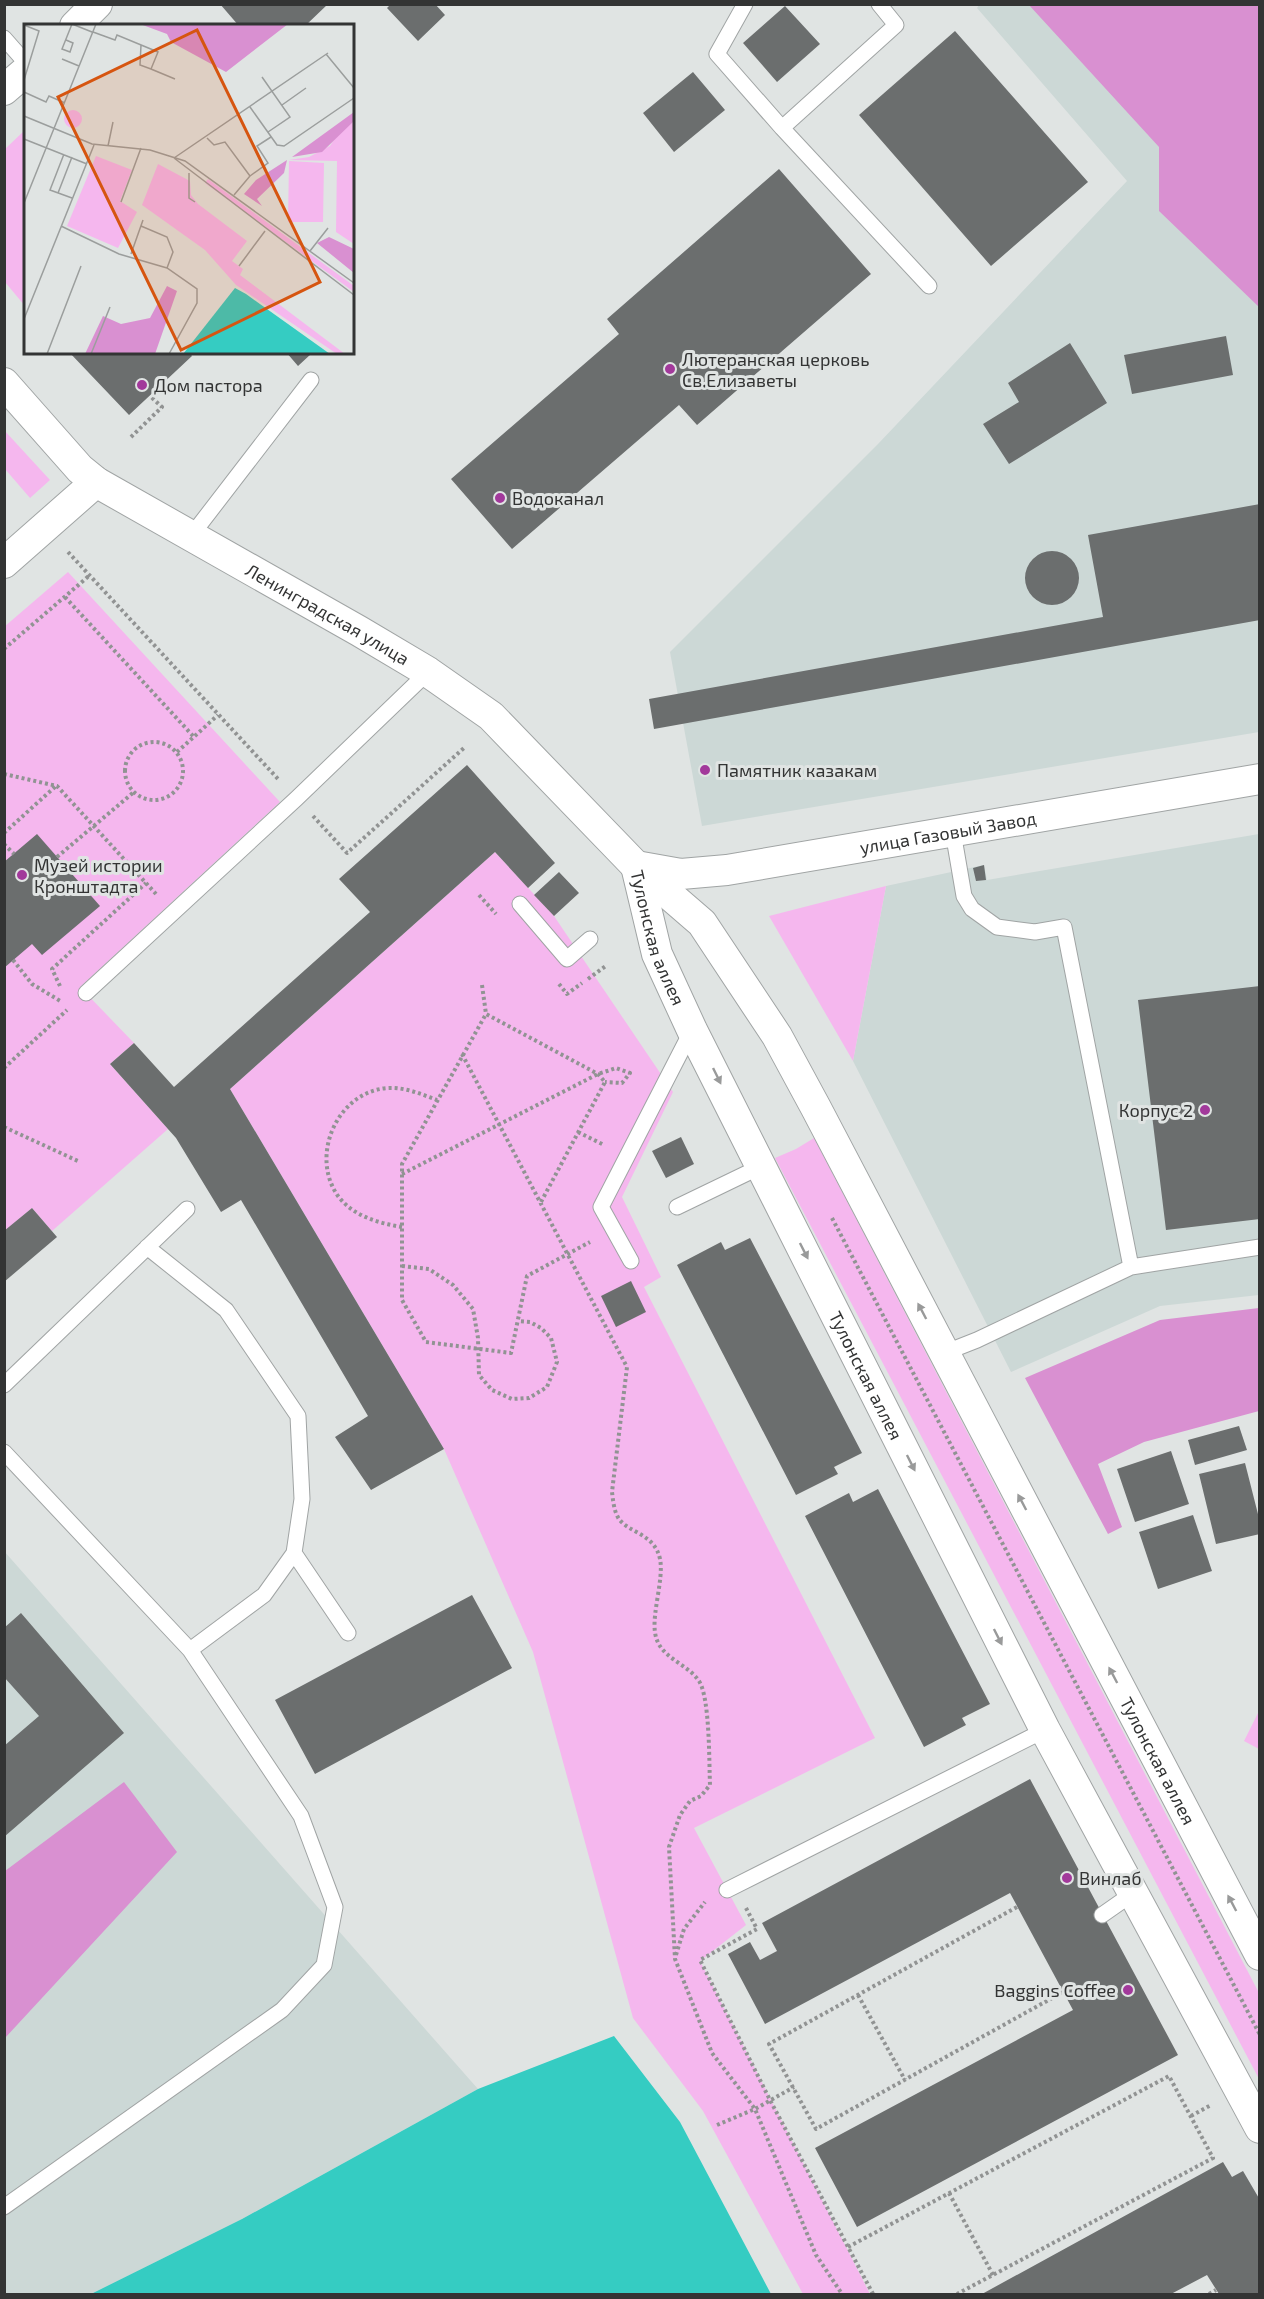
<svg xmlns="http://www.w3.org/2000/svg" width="1264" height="2299" font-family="'Exo 2',sans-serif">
<rect width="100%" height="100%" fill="#e0e4e3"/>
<path fill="#ccd8d6" d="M979 5H1259V732L702 826 670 652 878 444 1127 181 977 8Z
M1259 834V1295L1160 1306 1011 1372 853 1061 886 886 984 865 987 880Z
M4 1551 478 2089 242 2219 91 2294H5Z"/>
<path fill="#f5b7ee" d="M25 130 26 306H25L5 282 4 150Z
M4 430 50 480 30 498 5 469Z
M68 572 280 802 80 987 134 1043 110 1064 168 1129 52 1231 32 1208 5 1231 4 627Z
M495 852 554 916 673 1092 622 1197 661 1277 644 1287 875 1738 694 1828 746 1925 700 1961 870 2294H803L703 2111 633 2018 533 1652 444 1449 230 1089Z
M886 886 853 1061 769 916Z
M814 1138 1259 1993V2079L775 1158 796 1149Z
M1259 1711V1749L1244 1741Z"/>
<path fill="#d990d1" d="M1029 5H1259V307L1159 211V147Z
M1259 1308V1411L1144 1442 1098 1464 1122 1527 1108 1534 1025 1378 1160 1320Z
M124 1782 177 1852 5 2038V1871Z"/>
<path fill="#35ccc2" d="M614 2036 680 2122 771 2294H91L242 2219 478 2089Z"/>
<path fill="#6b6e6e" d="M220 4H328L305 26H239Z
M391 4H435L445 15 418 41 387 8Z
M785 6 820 44 777 82 743 43Z
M955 31 1088 182 991 266 859 115Z
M693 72 725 110 674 152 643 113Z
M779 169 871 274 697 425 679 405 512 549 451 479 619 334 607 319Z
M1226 336 1233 375 1132 394 1124 355Z
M1070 343 1107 403 1009 464 983 424 1019 402 1008 383Z
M69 352H189L192 356 129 415Z
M286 352H309L311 354 298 366Z
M1260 504V620L654 729 649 699 1103 617 1088 535Z
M1025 578a27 27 0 1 1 54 0a27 27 0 1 1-54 0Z
M467 765 555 863 528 888 495 852 230 1089 444 1449 371 1490 335 1437 368 1416 241 1200 221 1212 176 1138 110 1064 134 1043 174 1087 370 912 339 879Z
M37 834 100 906 42 955 32 944 4 968V862Z
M984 865 986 880 976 881 973 868Z
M559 872 579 893 554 916 534 895Z
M1260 986V1219L1166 1230 1138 1000Z
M681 1137 694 1164 666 1178 652 1151Z
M32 1208 57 1237 4 1282V1231Z
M750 1238 862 1453 834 1467 838 1474 796 1495 677 1265 721 1242 725 1250Z
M631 1281 646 1312 616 1327 601 1296Z
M1239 1426 1247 1450 1195 1465 1188 1440Z
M1171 1451 1189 1504 1135 1522 1117 1469Z
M1245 1463 1260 1522V1534L1216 1544 1199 1474Z
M878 1489 990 1704 962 1718 966 1725 924 1747 805 1516 849 1493 853 1502Z
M1193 1515 1212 1571 1158 1589 1139 1532Z
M472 1595 512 1668 315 1774 275 1700Z
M21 1613 124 1733 4 1837V1746L39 1716 4 1677V1628Z
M1030 1779 1178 2055 857 2227 815 2148 1073 2010 1010 1893 765 2024 728 1954 750 1942 760 1960 777 1951 762 1923Z
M1223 2162 1232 2177 1243 2171 1260 2200V2294H1219L1207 2275 1171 2294H982Z"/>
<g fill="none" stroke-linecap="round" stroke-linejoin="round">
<g stroke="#a0a4a4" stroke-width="17">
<path id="lane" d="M745 4 717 54 782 128
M879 4 896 25 782 128 929 286
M4 38 26 63
M191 536 311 380
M520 904 567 959 590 939
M86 993 296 799 428 672
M677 1207 762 1166
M147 1247 226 1310 298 1416 302 1499 294 1553 264 1595 190 1650
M631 1261 601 1207 692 1030
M1131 1267 1260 1247
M944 1353 977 1340 1131 1267 1064 927 1035 932 997 927 972 909 964 896 953 832
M4 1385 187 1209
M4 1452 190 1650 301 1816 335 1907 324 1965 282 2010 4 2207
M294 1553 348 1633
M727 1890 1045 1730
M1102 1915 1132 1894"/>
</g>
<g stroke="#a0a4a4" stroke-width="32">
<g id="street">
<path d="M75 26 97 4"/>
<path d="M4 90 26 71"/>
<path id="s1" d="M4 383 80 469 96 482 359 631 428 672 491 716 636 866 702 923 777 1036 816 1108 1260 1955"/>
<path d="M4 563 96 482"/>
<path id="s2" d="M636 866 657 954 692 1030 1045 1730 1260 2128"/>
<path id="s3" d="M636 866 681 874 727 870 1260 779"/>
</g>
</g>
<path stroke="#919393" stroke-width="4" stroke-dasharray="3 3" stroke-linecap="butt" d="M131 437 162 407 150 396
M68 552 279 780
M65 597 194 737
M4 649 90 575
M125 771a29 29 0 1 1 58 0a29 29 0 1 1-58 0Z
M177 752 218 715
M4 774 57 786 156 894
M313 816 347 853 464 748
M4 833 56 786
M4 844 14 854
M57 857 134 792
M479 895 496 914
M13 960 32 984 62 1002
M588 979 607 965
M559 984 567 994 582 983
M482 985 486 1014
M60 986 52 969 146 883
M462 1054 627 1367 612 1492C613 1500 614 1512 619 1519 629 1533 655 1534 660 1559 664 1578 652 1613 655 1632 658 1658 686 1662 699 1681 710 1698 709 1762 710 1785L701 1796 690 1801 680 1815 669 1847 675 1959 712 2053 755 2109 816 2255 842 2294
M4 1068 67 1010
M4 1127 78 1161
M578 1132 604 1145
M402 1174 598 1074 616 1068 630 1073 622 1083 605 1082
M541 1202 605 1082 598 1074 486 1014 402 1164V1300L426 1342 511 1353 527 1276 590 1242
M832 1218 1260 2035
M402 1227C378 1223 353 1216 338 1196 309 1155 338 1091 388 1088 405 1087 421 1094 437 1100
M402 1266 429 1269 453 1285 473 1309 478 1338 479 1375 492 1390 512 1399 529 1398 547 1387 557 1362 551 1338 541 1328 530 1322 518 1321
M1017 1907 769 2044 816 2129 1063 1992
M746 1908 757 1929 700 1960 770 2100 873 2294
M676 1955 684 1929 705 1902
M858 1995 905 2080
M1191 2116 1211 2105
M717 2125 755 2109 794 2087
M949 2193 993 2275
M848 2247 1169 2076 1213 2158 957 2294
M1209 2294 1216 2290"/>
<use href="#lane" stroke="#fff" stroke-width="15"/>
<use href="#street" stroke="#fff" stroke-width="30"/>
</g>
<defs><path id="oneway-solid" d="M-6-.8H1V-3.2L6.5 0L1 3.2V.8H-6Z" transform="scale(1.5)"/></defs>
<g fill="#999a9a">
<use href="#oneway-solid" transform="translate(717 1076) rotate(64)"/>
<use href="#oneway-solid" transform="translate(804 1251) rotate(63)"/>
<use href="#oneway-solid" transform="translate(922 1311) rotate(-118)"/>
<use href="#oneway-solid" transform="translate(911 1463) rotate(63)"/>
<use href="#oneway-solid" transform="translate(1022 1502) rotate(-118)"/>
<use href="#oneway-solid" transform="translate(998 1637) rotate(63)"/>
<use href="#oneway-solid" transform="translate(1113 1675) rotate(-118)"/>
<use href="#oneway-solid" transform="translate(1232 1903) rotate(-118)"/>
</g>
<g fill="#a2399b" stroke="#e0e4e3" stroke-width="2">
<circle cx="670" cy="369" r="6"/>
<circle cx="142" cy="385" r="6"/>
<circle cx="500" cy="498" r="6"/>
<circle cx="705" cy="770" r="6"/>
<circle cx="22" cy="875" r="6"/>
<circle cx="1205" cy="1110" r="6"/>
<circle cx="1067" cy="1878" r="6"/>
<circle cx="1128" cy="1990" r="6"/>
</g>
<g text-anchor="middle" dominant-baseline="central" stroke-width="6" stroke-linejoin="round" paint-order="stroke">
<g font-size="18" fill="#333434" stroke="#e0e4e3" text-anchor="start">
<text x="682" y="359">Лютеранская церковь<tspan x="682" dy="21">Св.Елизаветы</tspan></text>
<text x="154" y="385">Дом пастора</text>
<text x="512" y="498">Водоканал</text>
<text x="717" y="770">Памятник казакам</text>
<text x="34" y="865">Музей истории<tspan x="34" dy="21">Кронштадта</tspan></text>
<text x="1193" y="1110" text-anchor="end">Корпус 2</text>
<text x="1079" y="1878">Винлаб</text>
<text x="1116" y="1990" text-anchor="end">Baggins Coffee</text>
</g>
<g font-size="18" fill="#333434" stroke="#e0e4e3">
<text stroke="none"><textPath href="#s1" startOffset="402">Ленинградская улица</textPath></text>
<text stroke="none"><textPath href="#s3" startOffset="316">улица Газовый Завод</textPath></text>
<text stroke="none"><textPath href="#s2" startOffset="75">Тулонская аллея</textPath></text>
<text stroke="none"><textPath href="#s2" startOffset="561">Тулонская аллея</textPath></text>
<text stroke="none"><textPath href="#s1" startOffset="1845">Тулонская аллея</textPath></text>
</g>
</g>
<g transform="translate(24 24)">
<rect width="330" height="330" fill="#e0e4e3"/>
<path d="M40 95a9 9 0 1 1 18 0a9 9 0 1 1-18 0ZM330 97V220L312 208 313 137 265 136 285 133 306 122 315 108ZM72 132 108 146 96 177 113 188 94 224 43 202ZM265 137 300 139 299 198H264ZM134 140 166 157 167 171 174 180 223 217 208 237 219 245 216 251 321 330H313L212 261 181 226 118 181ZM184 155 330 262V268L181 159Z" fill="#f5b7ee"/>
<path d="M116 0H264L202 48 147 18 143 10ZM330 88V97L298 128 268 133ZM263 136 260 149 233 175 238 182 220 170 232 156ZM305 213 330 225V249L293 219ZM143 262 153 267 131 330H61L79 292 97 300 126 294Z" fill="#d990d1"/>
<path d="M211 264 222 270 306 330H159Z" fill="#35ccc2"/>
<path fill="none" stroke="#9b9e9d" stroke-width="1.5" d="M48 0 68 8M0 1 15 7 0 56M69 8 91 16 93 11 134 28 127 45 151 55M42 16 49 19 46 28 38 25 48 0M117 21 116 41 127 45M302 30 330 64M38 35 55 42M238 53 266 93 244 108M0 68 22 78 25 72 41 79M258 81 282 64M226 83 253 121 260 122 330 74M0 92 68 120 126 126 161 137 330 259M183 114 190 121 201 118 226 152 210 171M0 115 63 140M84 122 89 98M40 130 26 166 48 174M150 134 330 271M150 134 304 29M165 149V174L171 178M226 152 244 139 233 122 247 113M34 169 48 133M97 178 117 124M0 179 72 0M37 202 95 230 143 244 173 265V279L145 330M117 202 143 213 149 228 143 244M286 227 304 204M107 230 119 196M215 242 241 207M0 295 70 121M23 330 57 242M67 330 86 283"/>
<path fill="#d65510" fill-opacity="0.15" stroke="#d65510" stroke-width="3" d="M173 6 296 258 157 326 34 73Z"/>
<rect width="330" height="330" fill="none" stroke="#333434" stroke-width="3"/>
</g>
<rect width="1264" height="2299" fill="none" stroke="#333434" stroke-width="12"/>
</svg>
